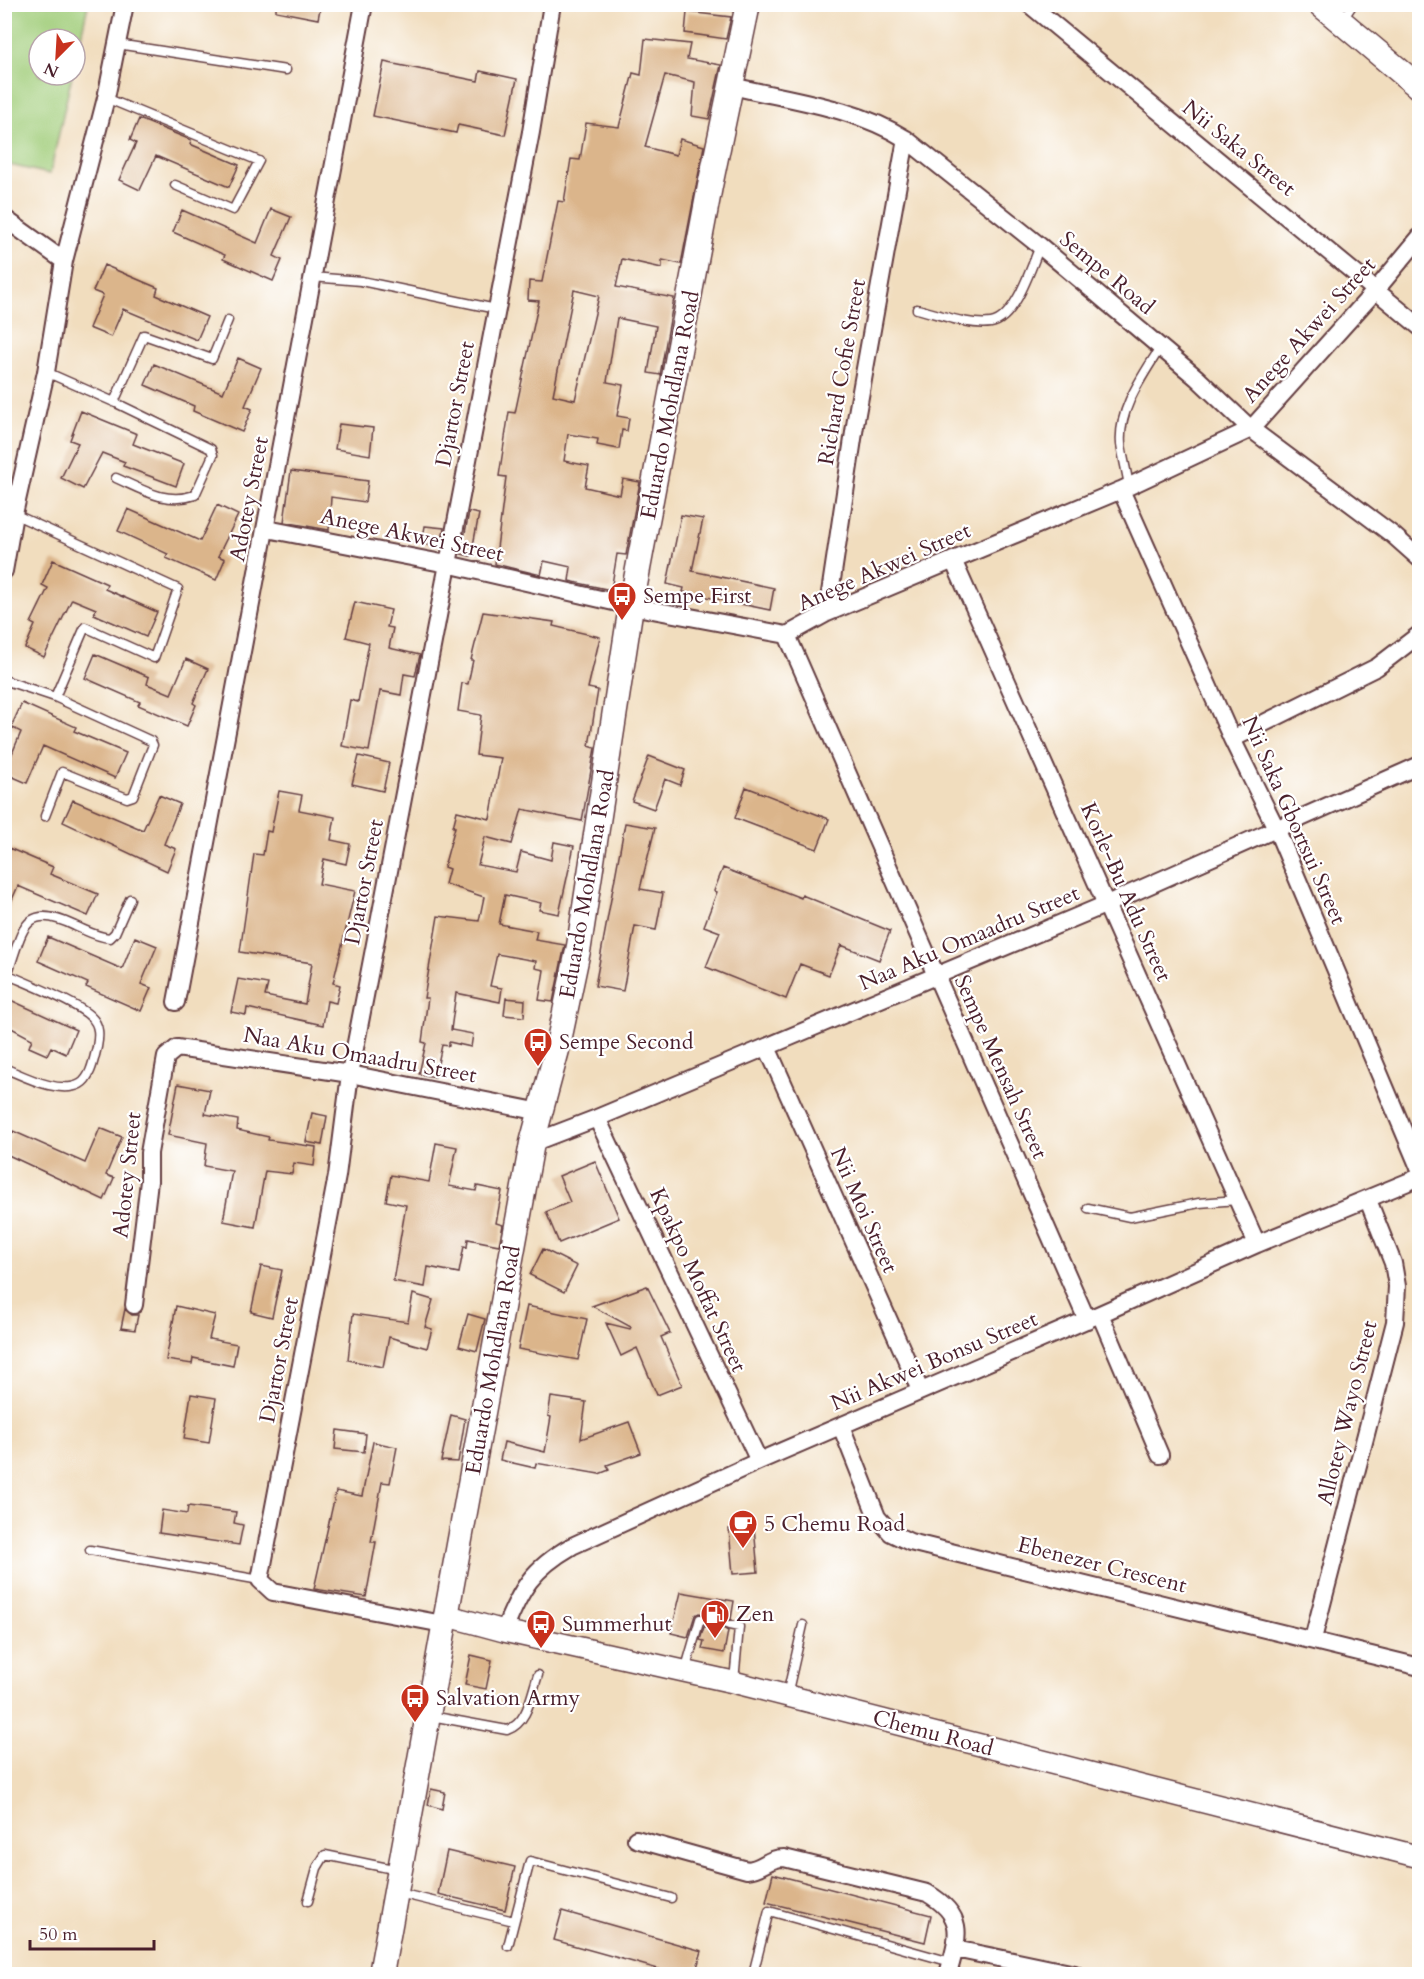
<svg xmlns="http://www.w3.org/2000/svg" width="1424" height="1979" font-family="Cardo,serif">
<rect width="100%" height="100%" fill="#fff"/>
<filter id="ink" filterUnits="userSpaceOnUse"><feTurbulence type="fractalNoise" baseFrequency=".0167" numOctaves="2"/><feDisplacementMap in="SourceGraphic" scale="12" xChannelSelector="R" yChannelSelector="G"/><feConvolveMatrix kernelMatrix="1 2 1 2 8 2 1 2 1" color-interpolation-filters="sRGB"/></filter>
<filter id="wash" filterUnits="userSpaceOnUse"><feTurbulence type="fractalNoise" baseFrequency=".008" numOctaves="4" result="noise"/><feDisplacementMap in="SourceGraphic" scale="24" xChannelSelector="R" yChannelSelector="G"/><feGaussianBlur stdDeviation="1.35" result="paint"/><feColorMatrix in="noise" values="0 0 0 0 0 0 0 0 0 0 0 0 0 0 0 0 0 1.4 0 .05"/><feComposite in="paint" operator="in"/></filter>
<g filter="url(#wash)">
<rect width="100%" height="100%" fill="#f1ddbe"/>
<path fill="#a2ce7b" stroke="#767653" stroke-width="1.5" d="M5 4 88 5 75 63V39H39V75H72L50 174 5 164Z"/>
<g id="blocks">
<path fill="#dbb58b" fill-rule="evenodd" d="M276 4H321L318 19 276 11Z
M687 12 731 17 726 39 685 33Z
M645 39 690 44 687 59 721 65 709 119 692 116 695 82 665 75 645 147 676 155 680 139 704 146 681 264 662 260V268L622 259 616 287 674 298 660 375 648 373 656 326 617 318 607 382 623 385 617 416 629 418 627 431 622 430 619 449 597 445 598 439 568 434 564 461 589 466 585 487 620 495 623 479 640 482 626 555 617 554 611 590 569 581 571 567 544 561 541 575 495 564 506 477 499 476 509 412 515 413 539 301 528 300 529 281 542 282 558 201 564 202 571 159 580 160 586 123 619 127 633 73 641 75ZM574 290 599 296 575 400 553 395Z
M384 62 478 81 480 71 517 79 505 135 458 125 456 133 373 116Z
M139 119 191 140 190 144 239 165 229 187 156 156 140 190 119 180 136 143 130 140Z
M271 209 291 217 274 256 282 260 273 281 223 259 225 255 173 232 182 210 257 243Z
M104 265 158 288 156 295 207 317 197 340 123 309 111 337 89 328 103 295 93 291Z
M238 358 261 368 245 406 252 409 242 432 193 411 194 406 145 385 154 364 223 393Z
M81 411 137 434 133 444 184 464 176 486 123 466 125 462 102 453 83 489 61 478 78 443 70 440Z
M339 424 373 428 370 455 335 449Z
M291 471 368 481 365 502 331 497 329 530 284 522Z
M217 505 238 515 218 556 225 559 216 580 166 558 168 554 118 531 128 509 200 541Z
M469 512 479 514 471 556 461 554Z
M681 515 703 519 692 571 774 588 770 610 683 592 684 588 667 584Z
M425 526 444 528 441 547 422 544Z
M53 560 107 584 105 589 157 612 146 637 94 614 96 609 72 599 44 657 25 648 35 625 31 623 48 588 42 585Z
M355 602 391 610 387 627 393 628 389 648 420 655 415 676 404 674 401 695 380 691 369 751 342 746 350 700 358 702 369 643 346 637Z
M483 612 554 622 553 626 600 637 588 688 598 690 589 746 595 748 582 821 522 809 512 844 485 837 478 865 516 872 521 852 551 860 554 842 574 846 559 914 539 910 541 903 505 895 499 924 537 931 535 940 565 945 553 1002 539 1000 544 970 535 968 536 961 497 954 490 986 502 988 500 1002 456 993 451 1030 473 1034 471 1047 449 1042V1046L442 1045 435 1077 419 1074 426 1043 422 1042 428 998H424L438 916 479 921 484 897 445 884 449 869 444 867 455 827H453L457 811 490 819 501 758 476 755 481 715 458 711 462 683 468 684 473 660H471Z
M95 654 149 677 147 684 171 694 186 659 208 669 193 703 196 705 187 726 138 705 140 702 85 678Z
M22 703 76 727 74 731 126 753 115 778 43 746 27 783 4 773 21 732 11 727Z
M359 756 389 763 383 791 352 784Z
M649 756 685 770 680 785 665 779 654 809 632 801Z
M746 787 829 819 817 849 735 818Z
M279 791 302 795 299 810 335 817 331 840 350 844 346 864 324 859 319 884 355 891 333 983 340 985 336 1003 327 1001 323 1025 247 1008 246 1015 231 1012 238 979 268 984 265 996 305 1004 312 963 240 952 254 854 263 855 267 831 271 832Z
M159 795 180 804 164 844 176 849 167 871 63 822 73 800 143 830Z
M625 823 655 828 640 889 663 893 656 930 635 926 623 991 595 986Z
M4 846 53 867 50 874 98 894 88 916 18 886 4 918Z
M723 868 801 898 802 895 890 931 879 960 841 945 829 975 800 964 786 999 706 967 720 932 704 926 717 892 714 891Z
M48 937 122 969 135 937 157 946 141 984 151 988 141 1011 86 987 88 983 38 961Z
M4 997 76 1030 66 1054 51 1047 47 1055 29 1047 32 1039 4 1024Z
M506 998 525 1000 524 1017 504 1015Z
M178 1084 210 1090 205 1114 238 1120 237 1130 269 1137 268 1140 316 1147 314 1166 294 1163 292 1174 265 1171 255 1227 223 1221 232 1171 204 1166 207 1143 168 1135Z
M312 1113 327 1116 322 1145 306 1142Z
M100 1128 122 1137 106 1175 114 1178 104 1200 4 1153 13 1131 85 1163Z
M436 1143 457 1147 449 1186 476 1191 477 1186 502 1191 496 1223 503 1225 499 1245 468 1239 467 1247 464 1246 459 1273 428 1267 425 1287 393 1281 406 1205 386 1201 391 1175 429 1182Z
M595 1161 619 1218 559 1243 546 1212 570 1202 559 1176Z
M543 1249 577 1266 564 1292 530 1275Z
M261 1266 282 1270 272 1317 251 1312Z
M647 1286 670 1333 661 1337 682 1385 657 1395 637 1348 621 1356 606 1323 630 1329 631 1327 592 1306Z
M413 1294 433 1300 425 1327 432 1329 427 1348 389 1337 383 1367 348 1360 353 1314 408 1322Z
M176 1306 215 1315 209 1339 237 1344 233 1366 193 1358 192 1364 166 1360Z
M527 1306 587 1319 578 1360 518 1349Z
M125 1309 132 1315H138L135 1330 121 1328Z
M468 1314 485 1319 477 1351 459 1346Z
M191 1394 216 1398 209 1443 184 1439Z
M551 1397 586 1402 581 1439 629 1422 641 1453 607 1465 609 1470 599 1474 536 1463 535 1468 500 1460 504 1442 545 1452 551 1417 548 1416Z
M451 1415 465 1419 458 1462 441 1461Z
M337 1430 366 1434 364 1452 335 1449Z
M373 1442 397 1447 390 1483 382 1482 371 1542H376L366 1597 314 1589 336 1491 362 1496Z
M188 1506 236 1512 234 1523 243 1525 239 1545 159 1533 162 1510 187 1514Z
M754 1527 758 1572 733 1574 729 1529Z
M681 1592 734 1601 731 1619 723 1623V1628L728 1631 724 1653 702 1649 704 1641 700 1640 704 1627H710L714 1622 710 1615 699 1613 695 1615 688 1637 671 1633Z
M471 1655 492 1660 486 1689 465 1685Z
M431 1789 445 1792 442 1809 428 1805Z
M447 1851 515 1867 505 1910 438 1894Z
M773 1874 931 1915 925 1942 766 1902Z
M562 1911 702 1951 695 1974H676L554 1940Z"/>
</g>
</g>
<g filter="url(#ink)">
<use href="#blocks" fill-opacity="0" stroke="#633c41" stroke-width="1.5"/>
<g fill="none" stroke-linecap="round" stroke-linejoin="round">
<g stroke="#633c41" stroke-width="11">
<path id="service" d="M1343 19 1353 4
M117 44 286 70
M106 98 259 161 233 210 175 185
M312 277 361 281 496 309
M917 309C939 314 968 326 991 323 1015 320 1032 265 1040 246
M46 372 114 402 211 449 213 455 195 495C166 505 143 490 116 478
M114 402 144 335 212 359 228 320
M1129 486C1127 473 1123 458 1121 444 1118 409 1143 376 1160 348
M14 514 178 589 154 658 85 627 55 697
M4 680 55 697 151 741 153 745 133 796 127 798 62 772 45 816
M4 973C26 983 76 1002 91 1017 100 1025 99 1036 97 1047 94 1058 91 1078 80 1084 59 1095 24 1076 4 1068
M7 975C23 932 22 900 75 926 87 931 97 937 110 938L115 933 130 899
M1088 1208 1130 1217 1199 1203 1237 1200
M90 1550 260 1580
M729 1625 739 1627 734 1681
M685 1671 700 1619 708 1621
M787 1695 803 1625
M431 1716 507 1730C528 1723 531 1695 538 1675
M399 1893 514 1921
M308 1901 317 1868 325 1855 398 1870
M508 1946 530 1861 671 1898
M753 1974 769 1911 951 1962"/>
</g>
<g stroke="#633c41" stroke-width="20">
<path id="minor" d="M1029 4 1420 327
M732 86C790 100 855 107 906 139L1040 246 1197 378 1251 429 1393 535 1420 559
M4 218 64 261
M1121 490 1232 739 1276 828 1420 1170
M267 529 447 564 631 606 787 635 827 613 1121 490 1251 429 1376 290 1420 237
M953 560 1257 1244
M4 571 14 514 46 372 64 261 106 98 125 4
M827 613 856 419 906 139
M787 635 1087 1320
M1232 739 1377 667 1420 634
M176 1002 364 4
M767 1047 920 1390
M597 1118 759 1461
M532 1143 597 1118 1107 904 1420 765
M134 1305 149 1181V1153L166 1057 177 1048 350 1074 541 1112
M1100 1314 1160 1455
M841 1426 877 1517 891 1533 910 1542 1420 1667
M443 1624 273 1592 260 1580 337 1176 350 1074 531 132 552 4
M504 1631C521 1588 532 1569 572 1546L759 1461 1100 1314 1257 1244 1420 1177
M1313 1639 1395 1322 1397 1286 1393 1263 1368 1200
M636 1839 747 1870C763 1869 767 1858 784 1858L927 1893C966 1916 959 1935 948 1974
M955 1949 1075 1974"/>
</g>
<g stroke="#633c41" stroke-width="24">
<path id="tertiary" d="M445 1615 504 1631 733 1682 1420 1857"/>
</g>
<g stroke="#633c41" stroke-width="27">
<path id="secondary" d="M1320 4 1420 88
M381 1974 532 1143 557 1050 579 946 631 606 710 186 748 4"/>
</g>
<use href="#service" stroke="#fff" stroke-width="8"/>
<use href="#minor" stroke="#fff" stroke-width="16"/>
<use href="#tertiary" stroke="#fff" stroke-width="21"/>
<use href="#secondary" stroke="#fff" stroke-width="24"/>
</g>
</g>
<defs>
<g id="bus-pin" transform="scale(1.5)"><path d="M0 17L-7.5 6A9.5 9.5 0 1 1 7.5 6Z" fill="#c8321e" stroke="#fff"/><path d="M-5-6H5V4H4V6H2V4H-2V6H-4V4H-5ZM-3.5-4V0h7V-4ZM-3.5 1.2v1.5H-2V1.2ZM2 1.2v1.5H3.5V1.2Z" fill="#fff"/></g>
<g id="cafe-pin" transform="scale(1.5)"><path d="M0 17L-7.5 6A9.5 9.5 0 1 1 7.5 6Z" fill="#c8321e" stroke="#fff"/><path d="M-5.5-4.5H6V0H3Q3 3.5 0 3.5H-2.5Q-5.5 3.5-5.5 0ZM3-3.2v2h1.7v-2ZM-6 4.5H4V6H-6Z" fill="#fff"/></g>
<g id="fuel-pin" transform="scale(1.5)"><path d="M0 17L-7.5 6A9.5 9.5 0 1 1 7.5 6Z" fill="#c8321e" stroke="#fff"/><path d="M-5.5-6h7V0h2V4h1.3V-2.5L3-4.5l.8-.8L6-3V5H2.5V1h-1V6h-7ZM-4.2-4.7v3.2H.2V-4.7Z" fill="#fff"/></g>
</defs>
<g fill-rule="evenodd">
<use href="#bus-pin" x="622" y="596"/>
<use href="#bus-pin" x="538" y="1042"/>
<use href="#cafe-pin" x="743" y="1524"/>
<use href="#fuel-pin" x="715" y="1614"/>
<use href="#bus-pin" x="541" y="1624"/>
<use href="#bus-pin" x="415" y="1698"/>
</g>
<g text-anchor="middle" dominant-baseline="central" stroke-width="4.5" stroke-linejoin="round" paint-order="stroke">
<g font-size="22" fill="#4a1f2b" stroke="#fff">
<text transform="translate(1239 148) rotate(39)">Nii Saka Street</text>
<text transform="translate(1107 273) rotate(40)">Sempe Road</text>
<text transform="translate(1309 330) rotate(-48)">Anege Akwei Street</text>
<text transform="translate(842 372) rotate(-80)">Richard Cofie Street</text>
<text transform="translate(455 404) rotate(-79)">Djartor Street</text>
<text transform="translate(670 405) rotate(-79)">Eduardo Mohdlana Road</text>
<text transform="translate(249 499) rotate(-79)">Adotey Street</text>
<text transform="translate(412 535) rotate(12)">Anege Akwei Street</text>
<text transform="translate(884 567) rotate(-24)">Anege Akwei Street</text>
<text transform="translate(1294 820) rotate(66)">Nii Saka Gbortsui Street</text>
<text transform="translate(364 882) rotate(-79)">Djartor Street</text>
<text transform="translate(587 884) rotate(-80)">Eduardo Mohdlana Road</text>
<text transform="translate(1126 892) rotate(66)">Korle-Bu Adu Street</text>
<text transform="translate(969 938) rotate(-23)">Naa Aku Omaadru Street</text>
<text transform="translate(360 1055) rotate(10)">Naa Aku Omaadru Street</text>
<text transform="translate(1001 1067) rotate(66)">Sempe Mensah Street</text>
<text transform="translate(127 1175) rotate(-84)">Adotey Street</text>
<text transform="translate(864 1210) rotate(66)">Nii Moi Street</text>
<text transform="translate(698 1280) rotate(65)">Kpakpo Moffat Street</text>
<text transform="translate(279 1360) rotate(-79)">Djartor Street</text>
<text transform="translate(493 1360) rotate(-80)">Eduardo Mohdlana Road</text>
<text transform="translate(934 1361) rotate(-23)">Nii Akwei Bonsu Street</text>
<text transform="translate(1347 1413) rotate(-76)">Allotey Wayo Street</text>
<text transform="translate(1102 1565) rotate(14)">Ebenezer Crescent</text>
<text transform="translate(933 1733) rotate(15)">Chemu Road</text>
</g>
<g font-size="22" fill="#4a1f2b" stroke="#fff" text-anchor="start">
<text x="643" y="596">Sempe First</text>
<text x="559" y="1042">Sempe Second</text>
<text x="764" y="1524">5 Chemu Road</text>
<text x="736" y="1614">Zen</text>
<text x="562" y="1624">Summerhut</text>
<text x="436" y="1698">Salvation Army</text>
</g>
</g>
<rect width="1424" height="1979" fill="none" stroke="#fff" stroke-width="24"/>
<g transform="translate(57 57) rotate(204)"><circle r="28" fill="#ffffff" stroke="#b7a5aa" stroke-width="1.5"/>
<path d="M0-4.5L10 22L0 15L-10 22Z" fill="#c8321e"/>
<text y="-9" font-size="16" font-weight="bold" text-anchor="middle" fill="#4a1f2b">N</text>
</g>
<path d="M30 1940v9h124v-9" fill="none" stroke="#4a1f2b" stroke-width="3"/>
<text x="39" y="1940" font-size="18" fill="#4a1f2b" stroke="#ffffff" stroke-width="4.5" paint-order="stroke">50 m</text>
</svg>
